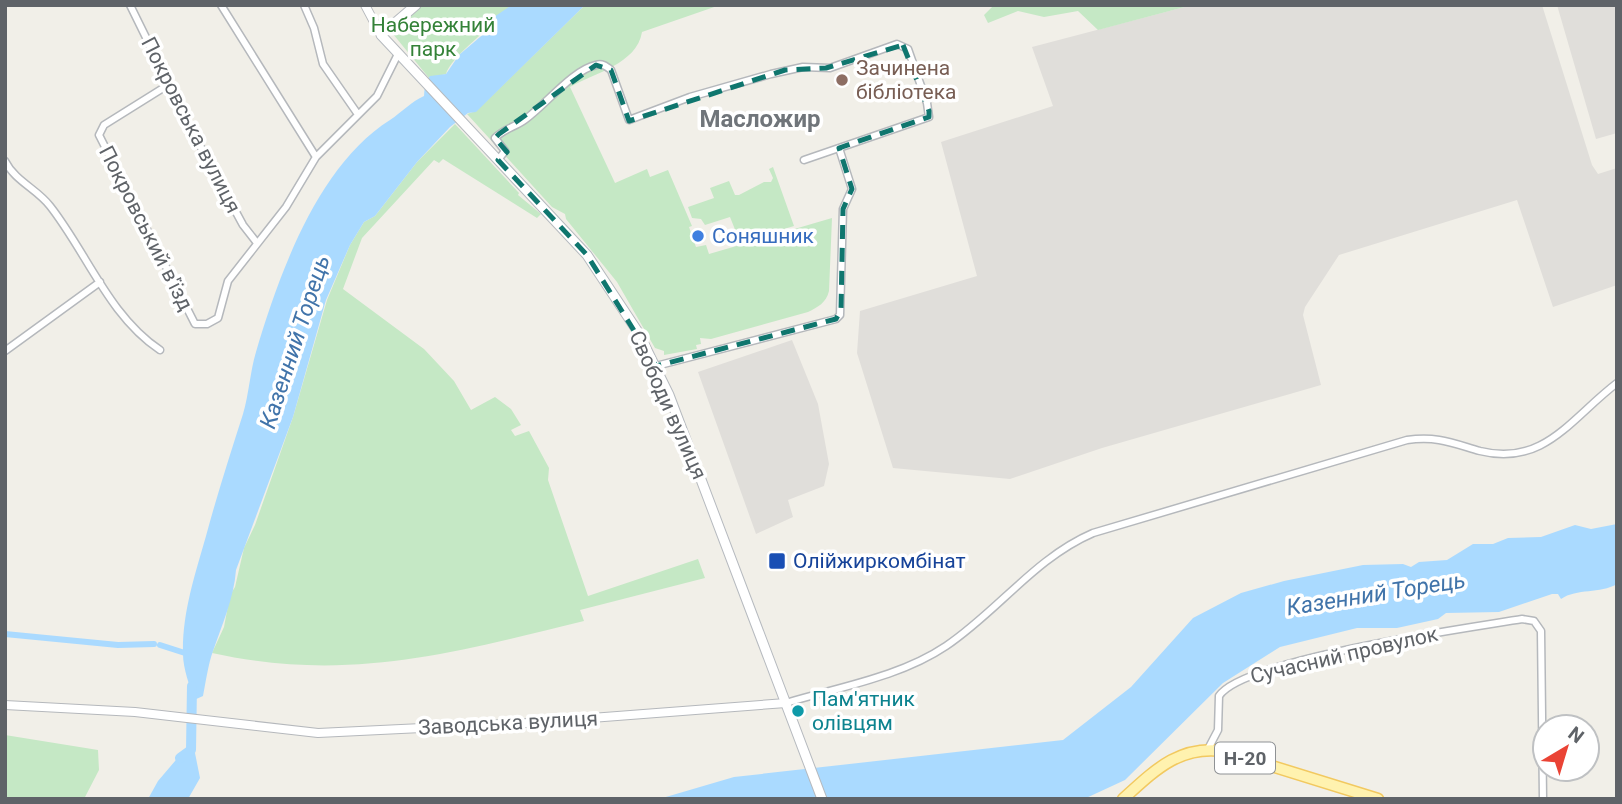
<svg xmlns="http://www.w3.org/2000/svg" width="1622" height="804" font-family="Roboto,sans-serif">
<rect width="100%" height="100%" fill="#f1efe8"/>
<path fill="#e0deda" d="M1192 5H1542L1592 165 1598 174 1617 168V285L1553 307 1517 200 1339 255 1305 307 1303 315 1321 385 1102 448 1010 479 893 468 857 353 860 311 977 276 941 142 1053 106 1032 47Z
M1557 5H1617V133L1596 139Z
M792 340 818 404 829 464 824 486 788 500 793 517 756 534 698 372Z"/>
<path fill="#c5e8c5" d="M421 5H512C498 22 450 57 446 74L429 78 393 34 395 27Z
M585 5H720L642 32C637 64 594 73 570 87L615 183 647 169 650 177 668 170 692 226 689 227 696 247 706 245 709 254 832 218 829 291C826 303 818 307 808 312L711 339 700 338 701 344 696 345 697 349 664 355V351L655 348 617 282 566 219 565 214 552 207 467 114 476 111Z
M994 5H1192L1098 30 1078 11 1044 17 1018 11 988 23 984 15Z
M455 124 519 193 518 195 541 214 537 218 443 159 439 163 434 160 362 238 343 289 424 349 454 381 471 410 495 397 511 409 521 425 511 430 515 436 529 431 549 468 548 480 588 596 698 559 705 578 580 610 584 621C453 653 348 683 212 653L224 627 230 595 235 587 244 548 255 525 293 417 327 300 350 245 364 222 375 216 417 162Z
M773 167 794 226 740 242 730 217 705 225 701 219 692 218 688 207 714 198 710 188 729 181 735 195H739L764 182H771L773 178 769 169Z
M5 735 98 750 99 770 84 799H5Z"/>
<path fill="#aadaff" d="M512 5H585L476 112 468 113 450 127 417 162 375 216 364 222 350 245 326 300 293 417 236 570C234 598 222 625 213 651 208 665 206 681 203 696L194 700C190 686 183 669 183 654 182 613 195 575 206 536 217 495 230 455 243 414 249 394 250 372 256 352 279 274 318 165 390 120 402 112 412 101 424 96L425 83 430 76 446 74 459 55 487 31 491 19Z
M1617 524V584C1600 594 1577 588 1561 599L1558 594H1552L1499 612 1446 613 1438 619 1397 628H1357L1280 647 1223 683 1125 780 1084 799H659L734 777 1063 740 1131 687 1193 618 1241 593 1284 581 1363 565 1403 564 1411 567 1419 562 1447 560 1473 544H1493L1508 538 1541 537 1575 525 1591 529Z
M187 747 195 753 200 778 188 799H148L158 781Z"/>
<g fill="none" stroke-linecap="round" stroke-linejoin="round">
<path stroke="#aadaff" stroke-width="6" d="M5 634 118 645 154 644
M160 645 188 654"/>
<path stroke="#aadaff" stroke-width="10" d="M180 758 191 750 192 686"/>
<g stroke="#b5b8bc" stroke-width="9">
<path id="minor" d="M130 5 192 131 243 225 257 243
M221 5 316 157
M304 5 314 28 323 64 357 113
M168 85 104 125 99 135 195 324H207L218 318 228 281 286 207 316 157 377 96 398 54
M498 160 505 151 495 138C502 130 514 127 523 121 544 107 572 70 596 65 602 63 606 66 611 70L629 120 690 97 771 74 803 67 830 68 897 44 908 49 927 103 929 117 804 160
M5 161C15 181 37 189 50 206 87 253 109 316 160 350
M5 351 100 282
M656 366 836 319 840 315 843 209 852 189 839 148
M786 703C839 687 900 677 946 646 998 611 1035 558 1093 533L1407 440C1438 436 1452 443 1480 451 1544 467 1571 418 1617 383
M1208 749 1218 730 1219 696C1243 659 1469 628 1522 619L1534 621 1541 631 1543 799"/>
</g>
<g stroke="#b5b8bc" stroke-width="10">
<path id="tertiary" d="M365 5 381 35
M5 705 135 712 318 733 526 723 786 703"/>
</g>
<g stroke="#b6babf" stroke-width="11">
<path id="secondary" d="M416 5 381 35 587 255 638 332 669 395 822 799"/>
</g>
<g stroke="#f2c960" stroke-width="13">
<path id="primary" d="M1123 799C1154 771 1179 745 1223 751L1378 799"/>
</g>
<use href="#minor" stroke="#fff" stroke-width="6"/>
<use href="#tertiary" stroke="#fff" stroke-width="8"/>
<use href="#secondary" stroke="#fff" stroke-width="9"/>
<use href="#primary" stroke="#fff2af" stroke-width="10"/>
</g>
<path fill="none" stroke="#0f766e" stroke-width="5" stroke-dasharray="14 9" stroke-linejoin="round" d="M903 45 929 111V117L839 148 852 189 843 209 841 310 836 319 656 366 587 255 498 160 507 152 495 138 499 134 596 65 611 70 629 121 785 70 826 68Z"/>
<circle fill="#8d6e63" stroke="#fff" stroke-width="2.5" cx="842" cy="80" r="7"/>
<circle fill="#3f7fe0" stroke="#fff" stroke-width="2.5" cx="698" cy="236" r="7"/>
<rect fill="#1a4fb4" stroke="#fff" stroke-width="2.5" x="768" y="552" width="18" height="18" rx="3.5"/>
<circle fill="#0f9aa8" stroke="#fff" stroke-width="2.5" cx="798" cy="711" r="7"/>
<g text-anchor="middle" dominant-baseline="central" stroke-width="7" stroke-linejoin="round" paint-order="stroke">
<rect fill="#fff" stroke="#8f9295" stroke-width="2" x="1215" y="742.5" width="60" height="31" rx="5"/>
<g font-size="19" font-weight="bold" fill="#5f6368">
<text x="1245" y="758">Н-20</text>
</g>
<g font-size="21" fill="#348238" stroke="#fff">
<text x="433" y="25">Набережний<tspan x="433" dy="24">парк</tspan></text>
</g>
<g font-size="21" fill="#785e54" stroke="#fff" text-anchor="start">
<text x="856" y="68">Зачинена<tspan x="856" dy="24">бібліотека</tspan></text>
</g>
<g font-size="21" fill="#5f6368" stroke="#fff">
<text transform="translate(191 125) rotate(63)">Покровська вулиця</text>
<text transform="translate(146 228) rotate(63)">Покровський в'їзд</text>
<text transform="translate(668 405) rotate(66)">Свободи вулиця</text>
<text transform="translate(1344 655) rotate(-13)">Сучасний провулок</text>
<text transform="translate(508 723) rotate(-3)">Заводська вулиця</text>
</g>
<g font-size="21" fill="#366cbe" stroke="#fff" text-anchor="start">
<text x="712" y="236">Соняшник</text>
</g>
<g font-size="21" fill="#164399" stroke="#fff" text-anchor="start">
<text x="793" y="561">Олійжиркомбiнат</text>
</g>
<g font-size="21" fill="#0d838f" stroke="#fff" text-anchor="start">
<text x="812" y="699">Пам'ятник<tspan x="812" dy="24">олівцям</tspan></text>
</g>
<g font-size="23" font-style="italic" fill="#4174aa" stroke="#fff">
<text transform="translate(295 342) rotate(-72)">Казенний Торець</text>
<text transform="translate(1376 594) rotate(-9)">Казенний Торець</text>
</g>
<g font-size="24" font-weight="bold" fill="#70757a" stroke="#fff">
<text x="760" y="119">Масложир</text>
</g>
</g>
<rect width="1622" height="804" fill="none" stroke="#5f6368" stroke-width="14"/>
<g transform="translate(1566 748) rotate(38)"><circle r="33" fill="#ffffff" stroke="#bfc1c3" stroke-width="2"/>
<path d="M0-5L12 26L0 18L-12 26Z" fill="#ea4335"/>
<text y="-10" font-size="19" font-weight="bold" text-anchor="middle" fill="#5f6368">N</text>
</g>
</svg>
